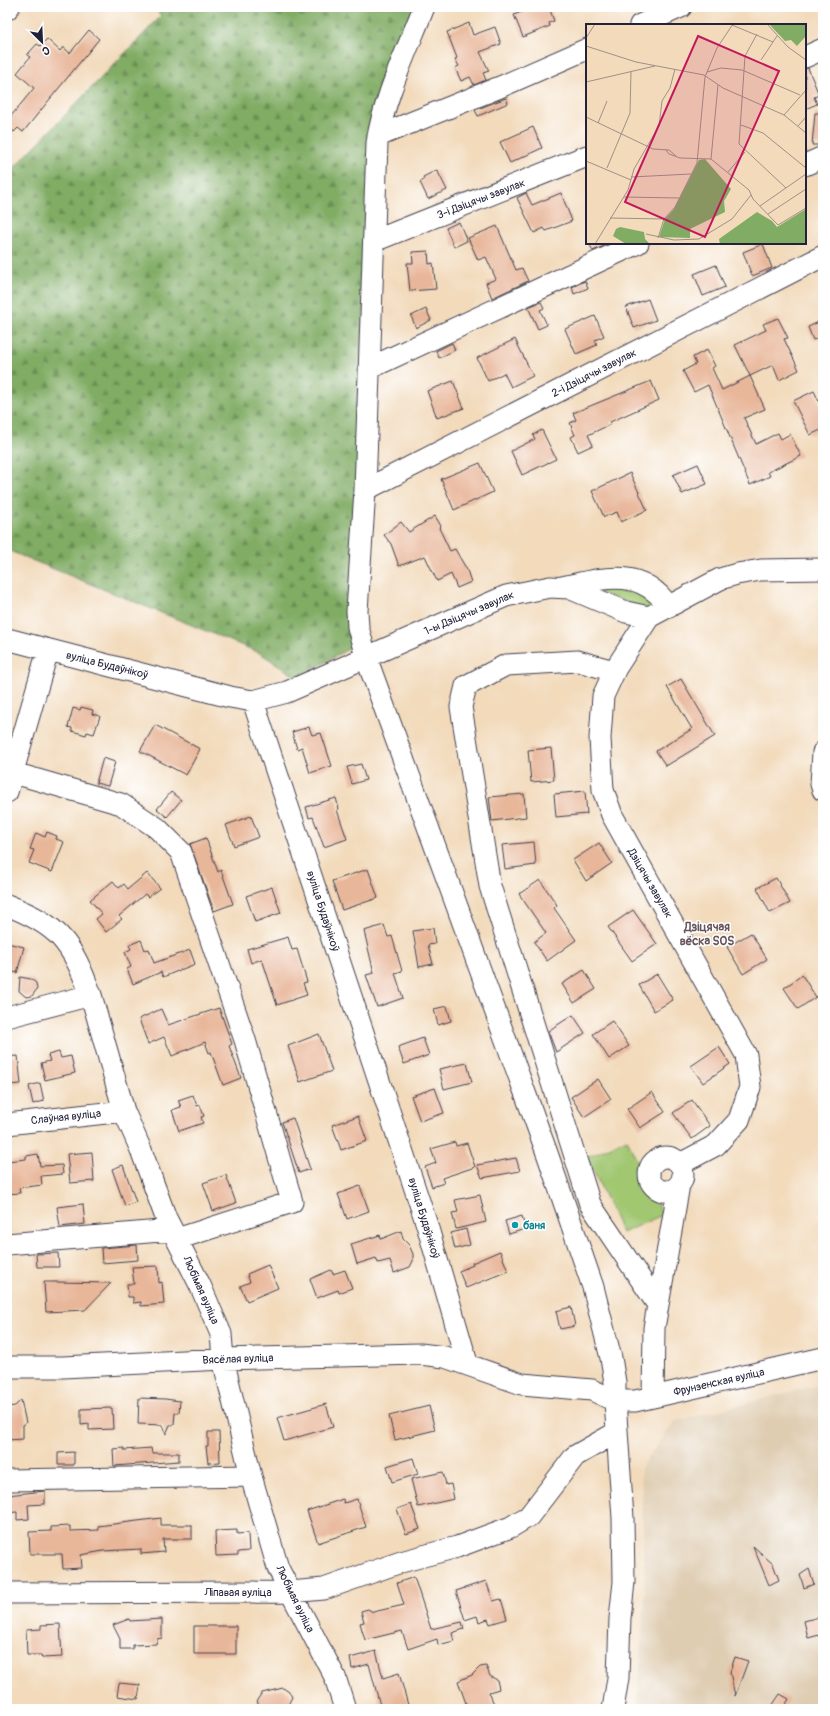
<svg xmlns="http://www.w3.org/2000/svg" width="830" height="1716" font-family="Pangolin,sans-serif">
<defs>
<pattern id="forest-firs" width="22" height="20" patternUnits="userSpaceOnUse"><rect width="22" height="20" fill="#80ac63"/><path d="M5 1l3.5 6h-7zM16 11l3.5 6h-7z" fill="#688c53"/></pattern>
</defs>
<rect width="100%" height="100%" fill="#fff"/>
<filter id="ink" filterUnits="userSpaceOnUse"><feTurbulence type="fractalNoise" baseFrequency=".025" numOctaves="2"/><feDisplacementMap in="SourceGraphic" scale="8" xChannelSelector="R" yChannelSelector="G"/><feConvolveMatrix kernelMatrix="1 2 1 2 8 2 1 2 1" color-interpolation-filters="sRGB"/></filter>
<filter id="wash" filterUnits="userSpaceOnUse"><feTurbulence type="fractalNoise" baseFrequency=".012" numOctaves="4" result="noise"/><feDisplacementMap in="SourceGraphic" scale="16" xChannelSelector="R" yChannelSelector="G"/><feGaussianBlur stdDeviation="0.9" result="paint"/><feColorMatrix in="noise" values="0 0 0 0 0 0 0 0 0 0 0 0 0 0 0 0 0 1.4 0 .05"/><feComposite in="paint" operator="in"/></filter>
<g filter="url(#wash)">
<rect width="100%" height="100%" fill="#f2dabb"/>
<path fill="#dfcdb2" d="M823 1384V1709H637L645 1594 641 1467 675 1421Z"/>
<path fill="#a1c771" stroke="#627456" d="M601 585 627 587 659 606 649 610 595 591Z
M627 1139 662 1215 622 1233 587 1157Z"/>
<path fill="url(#forest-firs)" stroke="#51674f" d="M154 7H416L372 124 350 648 298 678 260 653 7 550V175L161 16Z"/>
<g id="blocks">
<path fill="#e8b699" d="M533 7H549L554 21 549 23 550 26 523 37 514 15Z
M469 23 473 35 495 27 501 44 480 52 489 71 483 73 486 80 474 85 470 77 461 81 455 68 459 66 455 59 457 58 447 32Z
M89 30 99 39 23 132 18 128 14 132 7 126V121L34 88 17 73 30 57 27 55 37 44 40 46 47 39 60 51 63 47 70 53Z
M808 68 819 95 814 97 817 104 805 109V69Z
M506 98 508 103 478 116 475 110Z
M815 113H823V145H812Z
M533 127 542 148 510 163 500 142Z
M437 170 447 190 428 199 420 182 424 180 423 177Z
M526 193 532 205 561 193 572 221 546 231 544 228 534 233 517 198Z
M459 222 467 241 454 247 446 228Z
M497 226 516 270 522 268 528 281 492 298 486 283 496 279 486 257 478 260 468 238Z
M589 243H610L593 251Z
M763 244 772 268 752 276 743 252Z
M428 251 429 264 433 263 436 289 410 291 407 263H413L412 252Z
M716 265 725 287 703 296 694 274Z
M585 281 588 288 574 294 572 287Z
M648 299 656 320 634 328 626 307Z
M541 302 544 308 540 310 547 325 538 329 528 307Z
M426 309 431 320 416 328 411 316Z
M595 316 604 336 595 340 597 345 576 354 565 329Z
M778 318 788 338 784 339 799 370 779 380 773 365 750 376 735 345 766 330 763 324Z
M823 320V336L813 340 808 327Z
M515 339 533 376 511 387 504 373 488 381 477 358Z
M452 343 455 350 439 358 436 351Z
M707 350 715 366 712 368 722 390 750 376 765 409 744 418 756 444 778 433 781 439 790 434 801 456 768 472 770 476 750 485 708 385 694 392 683 371 696 364 693 357Z
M453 381 464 408 437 418 427 391Z
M651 381 659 400 610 422 611 424 588 435 593 445 578 452 571 437 575 435 570 423 576 420 573 413Z
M814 391 823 410V429L810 435 793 401Z
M542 430 556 459 522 475 511 451 535 439 533 435Z
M480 463 493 492 454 510 441 479Z
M698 464 707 484 682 494 673 475Z
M630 473 647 510 621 522 617 512 604 517 592 491Z
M435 516 441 526 439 528 450 551 455 549 467 570 471 582 457 588 451 574 437 581 425 556 399 566 391 544 384 535 401 522 409 532Z
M681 679 715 736 666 766 656 751 692 729 667 687Z
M81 707 93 710 92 714 100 716 94 734 87 732 86 735 72 731V728L68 727 73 708 80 710Z
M155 725 200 749 186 775 140 751Z
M309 727 312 735 321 733 332 766 310 773 302 747 297 749 292 732Z
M551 748 554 780 531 782 528 750Z
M103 758 115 762 108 786 96 783Z
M361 764 366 780 352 784 347 767Z
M585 791 587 814 556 817 554 794Z
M171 792 181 800 167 817 157 809Z
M524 794 526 817 492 821 489 797Z
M336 798 339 809 337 810 347 839 324 847 313 817 309 818 306 807Z
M251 816 259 837 234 846 226 825Z
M47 832 57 836 56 839 64 842 52 872 29 863 34 850 30 849 36 833 45 837Z
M206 838 218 872 221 870 233 904 214 911 190 844Z
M534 842 536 865 505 869 502 845Z
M599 843 612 863 586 881 573 860Z
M368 869 378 898 342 910 332 881Z
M147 873 160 888 148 897 145 894 119 916 122 919 106 932 96 919 102 914 90 900 113 881 119 888 124 884 128 889Z
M776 878 790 903 770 913 757 888Z
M540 880 557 905 554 908 576 940 547 961 534 942 546 933 519 894Z
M272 887 281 913 255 922 246 896Z
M633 910 657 944 632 961 608 927Z
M384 925 388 937 392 936 402 971 395 973 403 998 377 1007 366 975 374 973 364 931Z
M433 928 435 944 428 945 433 964 419 967 413 931Z
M751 933 767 959 743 974 727 947Z
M288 937 292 950 297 949 307 982 303 983 307 995 277 1005 262 959 251 963 247 949Z
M141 940 145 950 149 949 154 963 190 950 195 964 163 977 161 972 133 984 127 969 131 967 125 952 131 949 129 945Z
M7 943 24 947 17 973 7 970Z
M584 970 596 989 574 1003 562 984Z
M657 974 673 1000 654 1011 639 985Z
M802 975 816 997 798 1009 784 988Z
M20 977 31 979 36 983 37 989 32 996 26 997 19 991Z
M447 1006 451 1021 438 1025 434 1009Z
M219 1008 232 1044 229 1046 241 1078 223 1085 211 1052 209 1053 205 1042 172 1056 164 1037 148 1044 139 1019 161 1009 168 1025Z
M573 1015 585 1033 556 1052 548 1031Z
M612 1021 629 1046 609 1059 593 1034Z
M319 1034 332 1071 300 1082 288 1046Z
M423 1038 429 1055 404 1064 398 1047Z
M719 1047 730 1064 703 1083 691 1066Z
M59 1052 61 1058 71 1056 75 1073 45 1080 41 1063 50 1061 48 1055Z
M18 1056 21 1084 7 1085V1057Z
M467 1063 472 1082 444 1089 439 1069Z
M598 1079 611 1099 584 1117 571 1097Z
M40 1083 44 1101 33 1104 29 1086Z
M435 1088 444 1113 420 1121 411 1096Z
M652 1092 665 1112 640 1128 627 1109Z
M193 1095 197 1106 200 1105 204 1116 201 1117 203 1123 179 1131 172 1110 181 1107 178 1100Z
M692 1100 710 1126 692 1139 673 1113Z
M358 1116 367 1141 341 1150 332 1125Z
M293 1118 310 1169 299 1173 282 1122Z
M455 1142 456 1146 467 1143 475 1167 442 1178 444 1183 432 1187 425 1167 436 1163 431 1149Z
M92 1152 94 1181 70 1183 67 1154Z
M38 1154 40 1166 62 1165 63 1174 41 1176 42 1185 19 1188 20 1193 7 1194V1161L26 1159V1156Z
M516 1158 520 1171 482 1178 477 1165Z
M123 1165 136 1202 125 1206 112 1169Z
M226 1175 236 1203 213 1211 203 1183Z
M360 1186 369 1211 347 1219 338 1194Z
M480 1195 486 1222 456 1229 452 1213 458 1212 455 1200Z
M83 1204 85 1224 60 1227 57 1207Z
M522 1216 525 1229 509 1234 505 1221Z
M466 1229 470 1245 455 1249 451 1233Z
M401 1231 403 1239 409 1245 413 1254V1261L410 1267 394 1273 390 1260 378 1263 376 1258 357 1264 351 1244 380 1235 381 1239Z
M137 1245 138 1260 102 1263 101 1248Z
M500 1251 508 1271 466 1288 459 1271 473 1265 472 1263Z
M58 1253 59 1267H37L36 1254Z
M268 1265 278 1288 247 1301 240 1286 250 1282 247 1274Z
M158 1266 159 1283 162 1282 164 1304 141 1306V1302L133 1303V1297H128L127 1284H134L132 1267Z
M331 1270 333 1274 345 1270 352 1288 339 1293 338 1290 317 1298 310 1279Z
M44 1282H55L111 1283 85 1310 46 1312Z
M571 1307 575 1326 560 1329 556 1311Z
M139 1398 165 1399 180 1401 179 1413H175L174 1425H170L166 1434 163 1425 138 1424Z
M21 1400 26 1423 23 1425V1439L7 1440V1407L15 1406Z
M326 1404 333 1427 284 1441 277 1418Z
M429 1406 435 1430 395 1440 389 1416Z
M112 1408 113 1429 89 1430V1424L81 1425V1409Z
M208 1432H219L220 1462 208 1463 206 1446H208Z
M124 1448V1450L151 1448 152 1453H179V1461L114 1466 113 1449Z
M74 1452V1465H58V1453Z
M413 1458 418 1474 392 1482 387 1466Z
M443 1472 446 1485 451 1484 454 1499 418 1507 411 1479Z
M45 1491V1504L28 1505 29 1519 17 1520V1512L7 1513V1495Z
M343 1499 344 1503 357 1499 366 1527 318 1543 307 1511Z
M411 1504 420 1529 406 1534 397 1509Z
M161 1518V1525H192V1539H163L164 1552 141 1554V1549L103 1551 81 1555 82 1568 63 1569 62 1554H30L29 1532 51 1531V1527L70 1526V1531L99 1530 98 1526Z
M237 1530V1534L248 1533 249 1551 238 1552V1555L216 1556 215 1531Z
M753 1546 773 1564 779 1580 769 1585Z
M809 1569 814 1584 804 1588 800 1575Z
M414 1577 431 1629 462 1622 464 1629 452 1633 454 1641 438 1645 437 1639 408 1649 402 1631 365 1640 360 1623 364 1622 361 1611 368 1609 373 1612 404 1605 397 1583Z
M486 1581 493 1601 501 1599 507 1619 490 1624 488 1619 479 1622 477 1616 465 1620 456 1591Z
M823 1616V1634L808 1638 804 1621Z
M129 1619 130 1621 162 1619V1638L157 1639 156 1644 133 1645V1649H120V1639L113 1625Z
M60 1624 62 1657 42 1658 41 1655H27L26 1630 41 1629V1625Z
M194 1626H236V1654H194Z
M376 1651 383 1678 399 1673 408 1705 395 1709H381L369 1664 352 1669 350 1658Z
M735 1657 748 1661 735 1696 730 1672Z
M486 1666 490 1676 497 1680 499 1689 489 1692 496 1709H468L458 1681 472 1675 480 1667Z
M119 1683 140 1685 138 1699 117 1696Z
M283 1688 289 1692 292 1697 288 1705 289 1709H262L259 1707 257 1700 262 1693Z
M780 1694 789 1699 783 1709H770Z"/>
</g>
</g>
<g filter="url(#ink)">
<use href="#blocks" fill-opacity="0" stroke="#413e4e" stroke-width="1"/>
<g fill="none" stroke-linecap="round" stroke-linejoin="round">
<g stroke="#413e4e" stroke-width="23">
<path id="minor" d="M424 7C408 48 383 100 377 143L365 490 357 611 358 627 366 657 547 1153 593 1287 611 1358 615 1382V1401L623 1518 624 1582 620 1618 618 1678 613 1709
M7 9 9 7
M640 25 681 7
M805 57 823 49
M378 136 500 87 587 49
M805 165 823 157
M374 241 587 156
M370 368 638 243
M365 490 823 256
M562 587C603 578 641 566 669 607
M649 617 616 668 603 696 600 738 603 790 612 815 746 1055 750 1087 739 1120 716 1145 680 1164
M7 639 230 697 253 701 287 692 506 596 550 587 569 588 626 612 649 617 720 579 737 574 761 570 823 569
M614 671 578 661 506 665 466 686 461 707 490 886 590 1204 658 1305
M253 701 427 1225 467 1363
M823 752 821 784 823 790
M7 771 121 804 157 828 181 852 245 1040 292 1202 177 1239
M7 792 48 650
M7 905C60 926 71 942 91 995L124 1111 141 1150 166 1218 200 1285 221 1334 223 1359 251 1476 278 1568 335 1677 345 1709
M7 1017 91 995
M7 1124 124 1111
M649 1174a17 17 0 1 1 34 0a17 17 0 1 1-34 0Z
M7 1244 172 1230
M7 1367H63L223 1359 420 1354 445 1357 522 1384 592 1390 615 1401H635L653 1397 823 1358
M653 1397 654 1328 679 1185
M7 1480 251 1476
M7 1593 290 1592 324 1589 401 1562 457 1547 511 1527 529 1516 575 1456 617 1432"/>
</g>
<use href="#minor" stroke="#fff" stroke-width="21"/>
</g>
</g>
<circle fill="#0f9aa8" stroke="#fff" stroke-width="1.5" cx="515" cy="1225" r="4"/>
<g text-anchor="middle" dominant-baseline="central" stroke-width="3" stroke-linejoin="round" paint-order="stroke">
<g font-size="11" fill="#22223b" stroke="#fff">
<text transform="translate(481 199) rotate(-21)">3-і Дзіцячы завулак</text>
<text transform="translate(594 373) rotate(-27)">2-і Дзіцячы завулак</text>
<text transform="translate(469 613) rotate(-23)">1-ы Дзіцячы завулак</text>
<text transform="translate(107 665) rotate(14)">вуліца Будаўнікоў</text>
<text transform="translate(650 883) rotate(60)">Дзіцячы завулак</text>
<text transform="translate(323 911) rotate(72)">вуліца Будаўнікоў</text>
<text transform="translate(66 1117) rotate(-6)">Слаўная вуліца</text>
<text transform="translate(424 1218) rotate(73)">вуліца Будаўнікоў</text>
<text transform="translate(201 1290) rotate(66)">Любімая вуліца</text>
<text transform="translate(238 1359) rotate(-2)">Вясёлая вуліца</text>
<text transform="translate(719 1382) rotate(-13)">Фрунзенская вуліца</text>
<text x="238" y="1592">Ліпавая вуліца</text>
<text transform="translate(295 1599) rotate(64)">Любімая вуліца</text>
</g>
<g font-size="11" font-weight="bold" fill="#0d838f" stroke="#fff" text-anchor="start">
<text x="523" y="1225">баня</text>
</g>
<g font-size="12" font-weight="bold" fill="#67565c" stroke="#fff">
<text x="707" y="927">Дзіцячая<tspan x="707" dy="14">вёска SOS</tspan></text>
</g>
</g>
<g transform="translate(586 24)">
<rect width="220" height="220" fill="#f2dabb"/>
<path d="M183 0H220V12L211 22 205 16 199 17ZM119 135 145 165 138 177 139 188 104 205V214L73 213 79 195 88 185 113 136ZM220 185V220H134L133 215 171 188 186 197 191 203ZM34 203 58 208 59 215 64 220H40L27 212 30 205Z" fill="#80ac63"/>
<path fill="none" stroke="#9f9088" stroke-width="1" d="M181 0 202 23 220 36M146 1 187 18M171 10 159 32 153 120 200 164M0 14 9 0M0 22 50 38 118 51 137 64 198 91 220 109M175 36 191 12M121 48 135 44 156 46 214 71M0 58 69 42M198 91 220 66M0 93 67 125 83 126 90 132M12 99 21 77M155 101 177 109 220 144M212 102 220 93M80 126 83 130 94 134 125 135 163 166 167 175 192 201 220 184M125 135 132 61M0 137 45 156M21 144 44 89 45 48M142 148 159 128M45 153 105 150M38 173 93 174M174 182 220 150M182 190 220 165M24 194 78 195M60 210 88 216 113 215 146 195 165 171M72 214 78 195 89 183 111 139 119 53 131 24 147 0M9 220 42 166 48 145 73 102 76 77 84 64 89 45"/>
<path fill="#c2185b" fill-opacity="0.15" stroke="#c2185b" stroke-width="2" d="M112 12 193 47 119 213 39 178Z"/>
<rect width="220" height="220" fill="none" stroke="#22223b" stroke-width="2"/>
</g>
<rect width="830" height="1716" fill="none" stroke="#fff" stroke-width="24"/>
<g transform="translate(42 42) rotate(156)" stroke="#ffffff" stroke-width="3" paint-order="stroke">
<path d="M0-3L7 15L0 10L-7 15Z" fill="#22223b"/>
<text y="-6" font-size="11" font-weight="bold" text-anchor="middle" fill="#22223b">С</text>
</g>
</svg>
